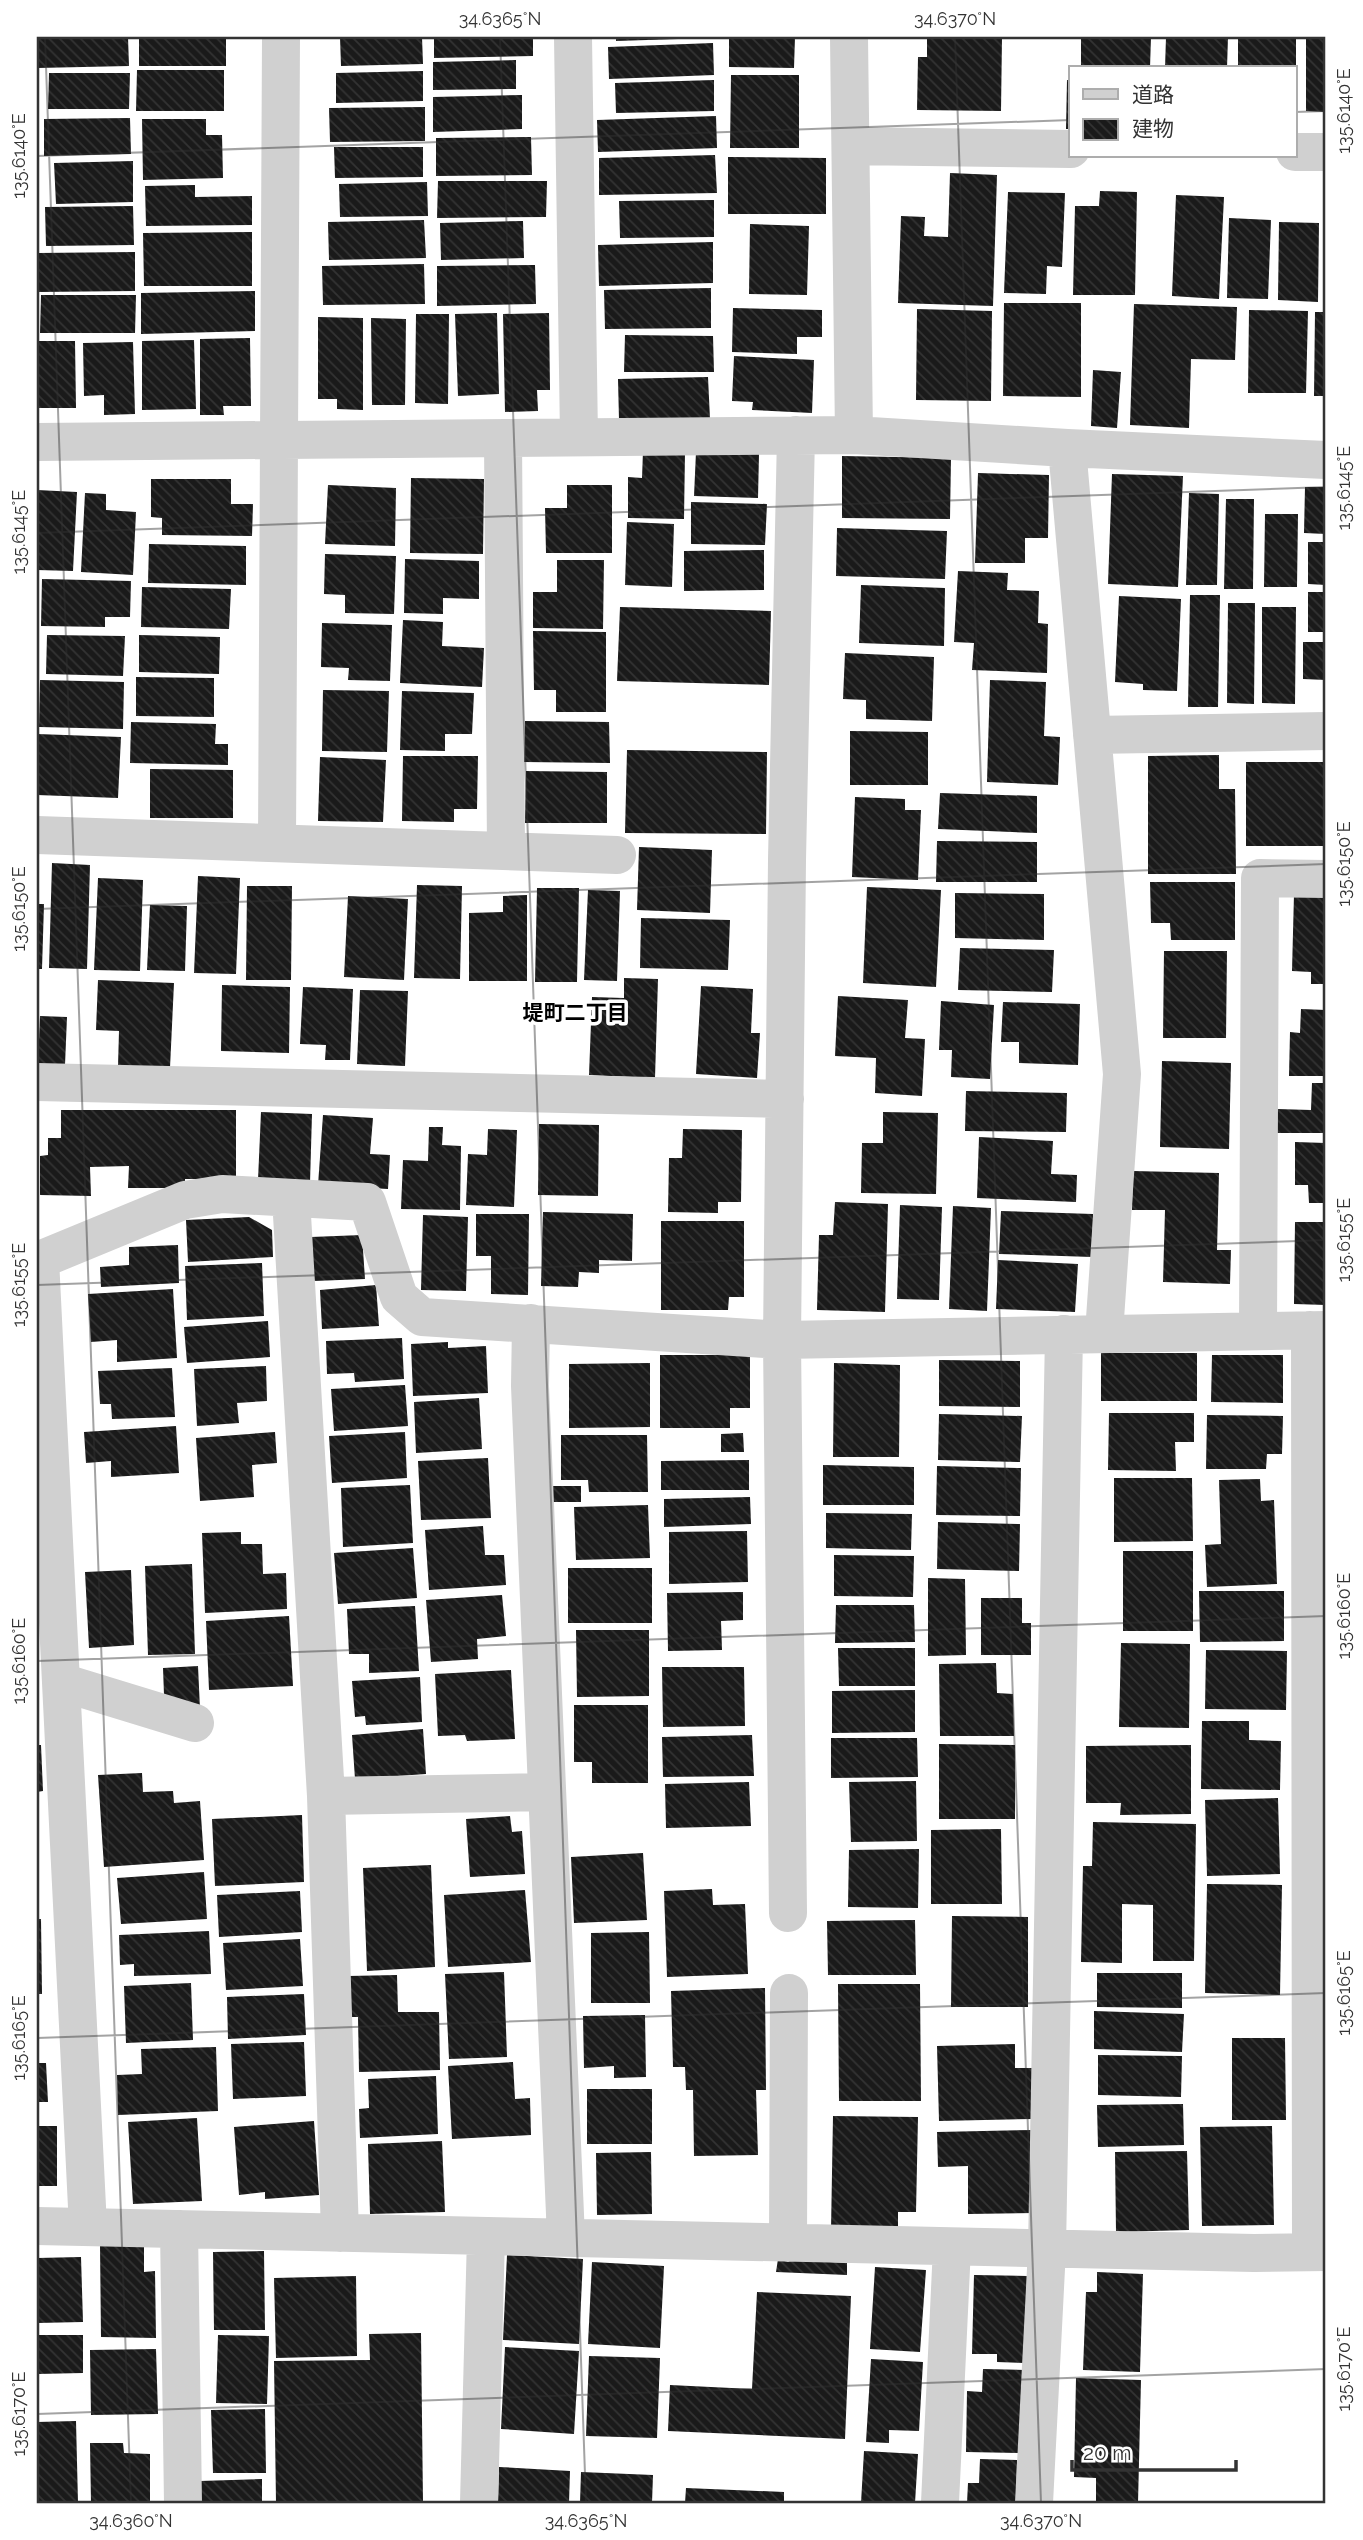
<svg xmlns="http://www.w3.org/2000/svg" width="1363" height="2540" font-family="Raleway,'Noto Sans JP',sans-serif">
<defs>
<pattern id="building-back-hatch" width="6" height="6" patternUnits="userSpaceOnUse" patternTransform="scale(1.75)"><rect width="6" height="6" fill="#1a1a1a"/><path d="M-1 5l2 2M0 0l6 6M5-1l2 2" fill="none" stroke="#333"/></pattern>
</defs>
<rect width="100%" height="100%" fill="#fff"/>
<path fill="url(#building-back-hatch)" d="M37 37H128L129 66 37 68Z
M139 37H226V66H139Z
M340 37H422L423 64 341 66Z
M434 37H533V56L434 58Z
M616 37H678V39L616 41Z
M729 37H795L794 68 729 67Z
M927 37H1002L1001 111 917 110 918 57H927Z
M1081 37H1151L1150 68H1081Z
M1166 37H1228L1227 68H1165Z
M1238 37H1296V68H1238Z
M1306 37H1326V112L1306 111Z
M713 43 714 75 609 79 608 47Z
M516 60V89L433 90V62Z
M137 70H224V111H136Z
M423 71V101L336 103V73Z
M49 73H130L129 109H48Z
M731 75H799V148H730Z
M714 80V111L616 113 615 83Z
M1067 80H1071V129H1066Z
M522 95V129L433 132V97Z
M425 107V141L330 142 329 108Z
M716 116 717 148 598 152 597 120Z
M130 118 131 154 44 156V119Z
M142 119H206V135H222L223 178 143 180Z
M531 137 532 175 436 176V138Z
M334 147H423V177L335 178Z
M715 155 717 193 599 195V158Z
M728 157 826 158V214H728Z
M133 161V202L56 204 54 163Z
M950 173 997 175 993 306 898 303 901 216 925 217 924 236 948 237Z
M438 181H547L546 217 437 218Z
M427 182 428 216 340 217 339 184Z
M195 185V197L252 196V225L146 226 145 186Z
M1100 191 1137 192 1135 295H1073L1075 206H1099Z
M1008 192 1065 193 1062 267 1047 266 1046 294 1004 293Z
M1176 195 1224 197 1219 299 1172 296Z
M714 200V237L620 238 619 201Z
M133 206 134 245 46 246 45 207Z
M1229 218 1271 220 1268 299 1227 298Z
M424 220 426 258 329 260 328 222Z
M523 221 524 258 441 260 440 223Z
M1279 222 1319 223 1318 302 1278 300Z
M750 224 809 226 807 295 749 294Z
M252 232V286H144L143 233Z
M713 242V283L599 286 598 245Z
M135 252V291L38 292V253Z
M424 264 425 304 323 305 322 266Z
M535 265 536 304 437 306V266Z
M711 288V328L605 329 604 290Z
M255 291V331L141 334V293Z
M41 295H136L135 333H40Z
M1004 303H1081V397L1003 396Z
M1134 304 1237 307 1235 360 1191 359 1189 428 1130 425Z
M733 308 822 310V337H797V354L732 352Z
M917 309 992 311 991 401 916 400Z
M1249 310 1308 311 1306 393H1248Z
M1315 312H1326V396H1314Z
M497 313 499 394 458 396 455 314Z
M549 313 550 390H537L538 411 505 412 503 314Z
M416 314H449L448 404 415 403Z
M318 317 363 318V410L337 409V399H318Z
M371 318 406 319 405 405H372Z
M625 335 713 336 714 372H624Z
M250 338 251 406H223L224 415H200V339Z
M194 340 196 409 142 410V341Z
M37 341H75L76 408H37Z
M133 342 135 414 104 415V395L84 396 83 343Z
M734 356 814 360 812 413 752 410 753 402 732 401Z
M1093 370 1121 372 1117 428 1091 426Z
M708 377 710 419 619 420 618 379Z
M643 451 685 452 684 519 628 518V477L642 478Z
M696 452 759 454 758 498 694 496Z
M842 456 951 458 950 519 842 518Z
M978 473 1049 475 1048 538H1025V563H975Z
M1112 474 1183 476 1178 587 1108 584Z
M411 478 484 479 483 554 410 553Z
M151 479H231V504H253L252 536 162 535V518L151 517Z
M328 485 396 488 395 546 325 544Z
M567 485H612V553H546L545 508H567Z
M1305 487H1326V534L1304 533Z
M37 490 77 492 73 571 37 570Z
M85 493 106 494V510L136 512 133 575 81 572Z
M1189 493 1219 494 1217 585H1186Z
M1226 499H1254L1253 589H1224Z
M691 502 767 504 765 545 691 544Z
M1265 514H1298L1297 587H1264Z
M627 522 674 524 672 587 625 585Z
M837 528 947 531 945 579 836 576Z
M1308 542H1326V585L1308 584Z
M149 544 246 546V585L148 583Z
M764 550V590L684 591V551Z
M325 554 396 556 394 614 345 613V595L324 594Z
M405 559 479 561V599L443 598V614L404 613Z
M557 560H604L603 629 533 628V592H557Z
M958 571 1008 573 1007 590 1039 591 1038 623 1048 624 1047 673 972 670 974 643 954 642Z
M42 579 131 581 130 617H105V627L41 626Z
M861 585 945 588 944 646 859 643Z
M142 587 231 589 229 629 141 627Z
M1308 592H1326V632H1308Z
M1190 595H1220L1218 707H1188Z
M1119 596 1181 599 1177 691 1143 690V684L1115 682Z
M1228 603H1255L1254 704 1227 703Z
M620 607 771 611 769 685 617 681Z
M1262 607H1296L1295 704 1262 703Z
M403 620 443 622 442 646 484 648 482 687 400 683Z
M322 623 392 625 390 681 348 680 349 668 321 667Z
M533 631 606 632V712H556V690H534Z
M47 635 125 636 123 676 46 674Z
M139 635 220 637 219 674 139 672Z
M1303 642H1326V680L1303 679Z
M845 653 934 657 932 721 866 719V700L843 699Z
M136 677 214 678V717L136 716Z
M40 680 124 682 123 729 39 727Z
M990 680 1046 682 1044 736 1060 737 1058 785 987 782Z
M323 690 389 691 387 752 322 751Z
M402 691 474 693 472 734H445V751L400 750Z
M525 721 609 722 610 763 524 762Z
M131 722 216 724 215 744H228V765L130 763Z
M850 731 928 732V785H850Z
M37 734 121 737 118 798 37 795Z
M627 750 767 752 766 834 625 833Z
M1219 755V789H1235L1236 874H1148V756Z
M403 756H478L477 809H454V822L402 821Z
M320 757 386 760 383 822 318 821Z
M1246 762H1326V846H1246Z
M150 769 233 770V818H150Z
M526 771 607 772V823H525Z
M940 793 1037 796V833L938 829Z
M855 797 905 799V810H921L918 880 852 877Z
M937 841 1037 842V882H936Z
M639 847 712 850 710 913 637 910Z
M52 863 90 865 87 969 49 968Z
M198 876 240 878 236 974 194 973Z
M98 878 143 880 140 971 94 970Z
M1150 882H1235V940H1171L1170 923H1151Z
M417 885 462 886 460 979 414 978Z
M247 886H292L291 980H246Z
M867 887 941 890 936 987 863 983Z
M537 888H579L577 982H535Z
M588 890 620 891 617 981 584 980Z
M955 893 1044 894V940L955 938Z
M1294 894 1326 895V984H1311V972L1292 971Z
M527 895V981H469V913L503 912V896Z
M348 896 408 899 404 980 344 977Z
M37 904H44L42 969H37Z
M150 905 187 906 185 971 147 970Z
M641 918 730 920 728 970 640 968Z
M960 948 1054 950 1052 992 958 990Z
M1164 951H1227L1226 1038H1163Z
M624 978 658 979 655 1078 589 1075 592 997 624 998Z
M98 980 174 983 170 1068 118 1066 119 1031 96 1030Z
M222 985 290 987 289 1053 221 1051Z
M701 986 753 989 751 1033H760L757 1078 696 1074Z
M303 987 353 989 350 1060H325L326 1045 300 1044Z
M360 990 408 991 405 1066 357 1064Z
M838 996 908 1000 905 1038 925 1039 922 1096 875 1093 876 1058 835 1056Z
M941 1001 994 1005 990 1079 951 1077 952 1050H939Z
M1003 1002 1080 1004 1078 1065 1019 1063V1042H1001Z
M1301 1009 1326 1010V1076H1289L1290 1032 1300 1033Z
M40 1016 67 1017 65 1065 38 1064Z
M1162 1061 1231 1063 1229 1149 1160 1147Z
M1312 1083H1326V1133H1277V1109L1311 1110Z
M966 1091 1067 1093 1066 1132 965 1131Z
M61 1110H236V1179H185V1188H128L129 1166 90 1167 91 1196 40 1195V1156L48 1155V1138H61Z
M261 1112 312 1114 310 1183 258 1180Z
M883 1112 938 1113 936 1194 861 1193 862 1143H883Z
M323 1115 373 1118 370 1154 390 1155 388 1189 318 1185Z
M539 1124 599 1125 598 1196 538 1195Z
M429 1127H443L442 1145 461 1146 460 1210 401 1209 403 1160 428 1161Z
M488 1129 517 1130 514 1207 466 1205 468 1154 487 1155Z
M683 1129 742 1130 741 1202H718V1213L668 1212 669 1158H682Z
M979 1137 1053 1141 1051 1174 1077 1175 1076 1202 977 1198Z
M1295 1142 1326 1143V1203H1309L1308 1185H1295Z
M1133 1171 1219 1173 1217 1250H1231L1230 1284 1163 1282 1165 1210H1132Z
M835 1202 888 1204 885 1312 817 1310 819 1235H833Z
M900 1205 942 1207 939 1300 897 1299Z
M953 1206 991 1208 987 1311 949 1309Z
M1001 1211 1093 1214 1092 1257 999 1254Z
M543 1212 633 1214 632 1261 599 1260V1273L579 1272 578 1287 541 1286Z
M476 1214H529L528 1295 491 1294V1256H476Z
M423 1215 468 1217 466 1291 421 1290Z
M249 1217 272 1230 273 1257 188 1262 186 1220Z
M661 1221H744V1297H729L728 1310H661Z
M1295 1222H1326V1305L1294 1304Z
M362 1235 365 1279 314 1281 311 1237Z
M178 1245 179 1283 101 1287 100 1267 129 1265V1247Z
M998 1260 1078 1264 1075 1312 996 1309Z
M262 1263 264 1316 187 1320 185 1266Z
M376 1285 379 1326 322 1329 320 1290Z
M173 1289 177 1358 117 1362V1340L91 1342 88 1294Z
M268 1321 270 1357 187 1363 184 1327Z
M402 1338 404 1379 355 1382 354 1373 327 1374 326 1341Z
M448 1342V1348L486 1346 488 1393 413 1396 411 1344Z
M1101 1353H1197V1401H1101Z
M660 1355H750V1408H730V1428H660Z
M1212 1355H1283V1403L1211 1402Z
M939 1360 1020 1361V1407L939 1406Z
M650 1363V1427L569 1428V1364Z
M834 1363 900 1365 899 1457H833Z
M266 1366 267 1401 237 1403 239 1423 197 1426 194 1369Z
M172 1368 175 1417 112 1419 111 1404H100L98 1371Z
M405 1385 408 1426 334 1431 331 1389Z
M479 1398 482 1449 416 1453 414 1402Z
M1109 1413H1194V1442H1175L1176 1471 1108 1470Z
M939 1414 1022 1416 1020 1462 938 1460Z
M1207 1415 1283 1416 1282 1454H1267L1266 1469H1206Z
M176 1426 179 1473 111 1477V1461L86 1463 84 1432Z
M275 1432 277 1463 252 1465 254 1497 200 1501 196 1438Z
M405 1432 407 1478 332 1483 329 1436Z
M743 1433 744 1452H721V1434Z
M561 1435H647L648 1492H589L588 1480H561Z
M488 1458 491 1518 421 1520 418 1461Z
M749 1460V1490H661V1461Z
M823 1465 914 1467V1505H823Z
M937 1466 1021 1468 1020 1516 936 1515Z
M1114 1478H1192L1193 1541 1114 1542Z
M1260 1479 1261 1501 1274 1500 1277 1584 1207 1587 1205 1545 1221 1544 1219 1480Z
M410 1485 413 1543 343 1547 341 1488Z
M550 1486H581V1502H551Z
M750 1497 751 1524 664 1527V1499Z
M648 1505 650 1558 576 1560 574 1507Z
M826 1513 912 1514 911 1550 826 1548Z
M938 1522 1020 1524 1019 1571 937 1569Z
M483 1526 485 1555H504L506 1585 429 1590 425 1530Z
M747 1531 748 1582 669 1584V1532Z
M241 1532V1544H262L263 1574 286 1573 287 1609 205 1613 202 1533Z
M413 1548 417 1598 338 1604 334 1553Z
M1123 1551H1193V1631H1123Z
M834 1555 914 1556 913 1597 834 1596Z
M192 1564 195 1654 148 1655 145 1566Z
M568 1568H652V1623H568Z
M131 1570 134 1645 89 1648 85 1572Z
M928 1578 965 1579 966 1655 928 1656Z
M1199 1591H1284V1641L1200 1642Z
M743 1592V1620L721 1621 722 1650 668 1651 667 1593Z
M502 1595 506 1636 477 1639 478 1659 431 1662 426 1600Z
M981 1598H1022V1623H1031V1655H981Z
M836 1605H914L915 1642 835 1643Z
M415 1606 419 1671 369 1673V1654H349L347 1609Z
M289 1616 293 1686 209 1690 206 1621Z
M576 1630H649V1696L577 1697Z
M1121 1643 1190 1644 1189 1728 1119 1727Z
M838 1648H915V1686H839Z
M1206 1650 1287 1651 1286 1710 1205 1709Z
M996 1663 997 1693 1013 1694 1014 1736H940L939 1664Z
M198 1666 200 1709 164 1695 163 1668Z
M662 1667H744L745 1726 663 1727Z
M511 1670 515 1739 467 1741 465 1735 438 1736 435 1674Z
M420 1677 422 1722 366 1725 365 1716 355 1717 352 1681Z
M915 1690V1732L832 1733V1691Z
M574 1705H648V1783H592V1762H574Z
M1202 1721H1249V1740L1281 1741 1280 1790 1201 1789Z
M423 1729 426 1774 355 1779 352 1735Z
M752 1735 754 1776 663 1777 662 1737Z
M831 1738H917L918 1777 831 1778Z
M939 1744 1015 1745V1819H939Z
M37 1745H41L43 1791 37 1792Z
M1191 1745V1814L1120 1815 1121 1803H1086V1746Z
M142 1773 143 1792 173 1791 174 1803 200 1801 204 1860 104 1867 98 1775Z
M916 1781 917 1841 851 1842 849 1782Z
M749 1782 751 1826 666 1828 665 1784Z
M1278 1798 1280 1874 1207 1876 1205 1800Z
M302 1815 304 1882 215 1886 212 1819Z
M510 1816 512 1832 522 1831 525 1874 470 1877 466 1819Z
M1093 1822 1196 1824 1194 1961H1153V1905L1122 1904V1963L1081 1962 1083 1866H1092Z
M1001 1829 1002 1904H931V1830Z
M919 1849 918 1908 848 1907 849 1850Z
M643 1853 647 1920 574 1923 571 1857Z
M431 1865 435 1967 367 1971 363 1868Z
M204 1872 207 1919 121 1924 117 1878Z
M1207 1884 1282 1885 1280 1995 1205 1993Z
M712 1889 713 1905 745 1904 748 1974 667 1977 664 1891Z
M525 1890 531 1962 448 1967 444 1895Z
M300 1891 302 1932 219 1937 217 1895Z
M952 1916 1028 1917V2007H951Z
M37 1919H41L42 1994H37Z
M915 1920 916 1975H828L827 1921Z
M209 1931 211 1974 134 1976V1964L120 1965 119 1935Z
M649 1932 650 2003H591V1933Z
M300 1939 303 1986 226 1990 223 1943Z
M504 1972 507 2057 449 2059 445 1974Z
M1097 1973H1182V2008L1097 2007Z
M397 1975 398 2012H439L440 2070 359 2072 358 2017H349L348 1976Z
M191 1983 193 2040 126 2043 124 1986Z
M838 1984H920L921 2101H839Z
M765 1988 766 2090H756L758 2155 694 2156 693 2090H686L685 2067H673L671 1991Z
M304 1994 306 2035 228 2039 227 1997Z
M1094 2011 1184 2014 1182 2052 1094 2049Z
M645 2015 646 2077 614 2078V2066L584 2068 583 2016Z
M1232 2038H1285L1286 2120H1232Z
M304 2042 306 2096 233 2099 231 2044Z
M1015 2044V2068H1032V2119L939 2121 937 2046Z
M216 2047 218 2111 118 2115 117 2075 142 2074 141 2049Z
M1098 2055 1182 2056 1181 2097 1098 2095Z
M513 2062 515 2099 530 2098 531 2135 452 2139 448 2066Z
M37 2063H46L48 2102H37Z
M436 2076 438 2134 360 2138 359 2109 369 2108 368 2079Z
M587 2089H652V2144H587Z
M1183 2104 1184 2145 1098 2147 1097 2105Z
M833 2116 918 2117 916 2212H898V2230H831Z
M197 2118 202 2201 133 2204 128 2122Z
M314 2121 319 2195 265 2199V2192L239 2195 234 2127Z
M37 2126H57V2186H37Z
M1272 2126 1274 2225 1202 2226 1200 2127Z
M1034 2130 1036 2213 968 2214V2166L938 2167 937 2132Z
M442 2141 445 2212 370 2214 368 2144Z
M1187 2151 1189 2230 1116 2232 1115 2152Z
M651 2152 652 2214 597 2215 596 2153Z
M144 2244V2272L155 2271 156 2338 101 2337 100 2245Z
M264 2251 265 2330H214L213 2252Z
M507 2255 583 2259 579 2344 503 2340Z
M81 2257 83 2322 37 2323V2258Z
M778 2259 847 2263V2275L776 2272Z
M592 2262 664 2266 660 2348 588 2344Z
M875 2267 926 2270 920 2352 870 2349Z
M1097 2272 1143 2274 1140 2372 1083 2370 1086 2292H1097Z
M974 2275 1027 2276 1025 2363 997 2362V2354H972Z
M356 2276 357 2356 276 2358 274 2278Z
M757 2292 851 2296 845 2439 668 2431 670 2385 752 2389Z
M421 2333 423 2503H276L274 2361 370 2360 369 2334Z
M37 2335H83V2373L37 2374Z
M218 2335 269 2336 267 2404 216 2403Z
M505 2347 579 2351 574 2434 501 2429Z
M156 2349 158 2414 91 2415 90 2350Z
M589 2356 660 2358 657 2438 586 2436Z
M871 2359 923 2362 919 2431 889 2430V2443L866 2442Z
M983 2369 1025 2370 1022 2453 966 2452 967 2391 982 2392Z
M1076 2378 1141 2380 1138 2503H1096V2478L1074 2477Z
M265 2409 266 2473H213L211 2410Z
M76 2421 78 2503H37V2422Z
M90 2443H123L124 2453 150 2454V2503H91Z
M864 2451 918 2454 915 2503H861Z
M980 2459 1017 2460 1016 2503H967L968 2483H979Z
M499 2467 570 2471 569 2503H498Z
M581 2472 653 2475 652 2503H580Z
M262 2479V2503H201L200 2481Z
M686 2488 784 2492V2503H685Z"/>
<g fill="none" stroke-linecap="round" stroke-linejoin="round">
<path stroke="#d0d0d0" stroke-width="38" d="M573 37 579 437
M849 37 854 435
M851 146 1071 149
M1295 152H1326
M503 438 506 851
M37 442 854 435 1067 448 1326 460
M1067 448 1122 1074 1104 1333
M1092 735 1326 731
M37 835 617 855
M277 843 281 37
M37 1082 785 1099
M291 1198 326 1796 340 2233
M40 1259 88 2227
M37 1261 185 1200 222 1194 367 1202 399 1297 422 1317 782 1340 1326 1330
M531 1323 530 1386 566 2238
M1310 1330 1311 2252
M1258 1331 1260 878 1326 879
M61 1682 195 1723
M326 1796 547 1792
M788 1913 782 1340 787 860 796 435
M37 2226 1254 2253 1326 2252
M179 2229 183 2503
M788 2243 789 1993
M479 2503 486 2236
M940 2503 952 2247
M1034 2503 1047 2249 1064 1334"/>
</g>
<path fill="none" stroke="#333" stroke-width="2" stroke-opacity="0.45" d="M45 37 131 2503M500 37 586 2503M955 37 1041 2503M1295 112 1326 111M37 156 1071 120M37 533 1326 487M37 909 1326 864M37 1285 1326 1240M37 1661 1326 1616M37 2038 1326 1993M37 2414 1326 2369"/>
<g text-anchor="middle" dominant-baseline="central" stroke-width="7" stroke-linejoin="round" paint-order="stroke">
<g font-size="21" font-weight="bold" fill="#000" stroke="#fff">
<text x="575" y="1012">堤町二丁目</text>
</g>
</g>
<rect width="1363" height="2540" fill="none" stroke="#ffffff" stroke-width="77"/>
<rect x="1069" y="66" width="228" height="91" fill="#ffffff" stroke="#adadad" stroke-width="2"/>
<rect x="1083" y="89" width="35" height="10" fill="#d0d0d0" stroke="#adadad" stroke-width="2"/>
<text x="1132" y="102" font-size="21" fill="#333333">道路</text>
<rect x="1083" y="119" width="35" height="21" fill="url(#building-back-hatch)" stroke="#adadad" stroke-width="2"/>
<text x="1132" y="136" font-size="21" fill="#333333">建物</text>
<path d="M1072 2460v10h164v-10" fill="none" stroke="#333333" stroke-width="3.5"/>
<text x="1083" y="2460" font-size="21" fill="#333333" stroke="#ffffff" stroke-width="5" paint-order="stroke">20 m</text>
<rect x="38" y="38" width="1286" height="2464" fill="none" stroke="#333" stroke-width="2.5"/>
<g font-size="18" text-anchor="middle" fill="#333">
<text x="500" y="25">34.6365°N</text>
<text x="955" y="25">34.6370°N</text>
<text transform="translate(1344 111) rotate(-90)" y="6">135.6140°E</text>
<text transform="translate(19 156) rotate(-90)" y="6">135.6140°E</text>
<text transform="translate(1344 488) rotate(-90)" y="6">135.6145°E</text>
<text transform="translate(19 532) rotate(-90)" y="6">135.6145°E</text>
<text transform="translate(1344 864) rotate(-90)" y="6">135.6150°E</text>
<text transform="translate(19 909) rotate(-90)" y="6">135.6150°E</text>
<text transform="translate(1344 1240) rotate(-90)" y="6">135.6155°E</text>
<text transform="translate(19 1285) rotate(-90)" y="6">135.6155°E</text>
<text transform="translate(1344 1616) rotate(-90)" y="6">135.6160°E</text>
<text transform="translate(19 1661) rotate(-90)" y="6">135.6160°E</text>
<text transform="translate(1344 1993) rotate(-90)" y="6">135.6165°E</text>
<text transform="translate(19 2038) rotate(-90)" y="6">135.6165°E</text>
<text transform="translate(1344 2369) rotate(-90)" y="6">135.6170°E</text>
<text transform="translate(19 2414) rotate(-90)" y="6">135.6170°E</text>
<text x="131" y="2527">34.6360°N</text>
<text x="586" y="2527">34.6365°N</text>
<text x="1041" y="2527">34.6370°N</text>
</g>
</svg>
